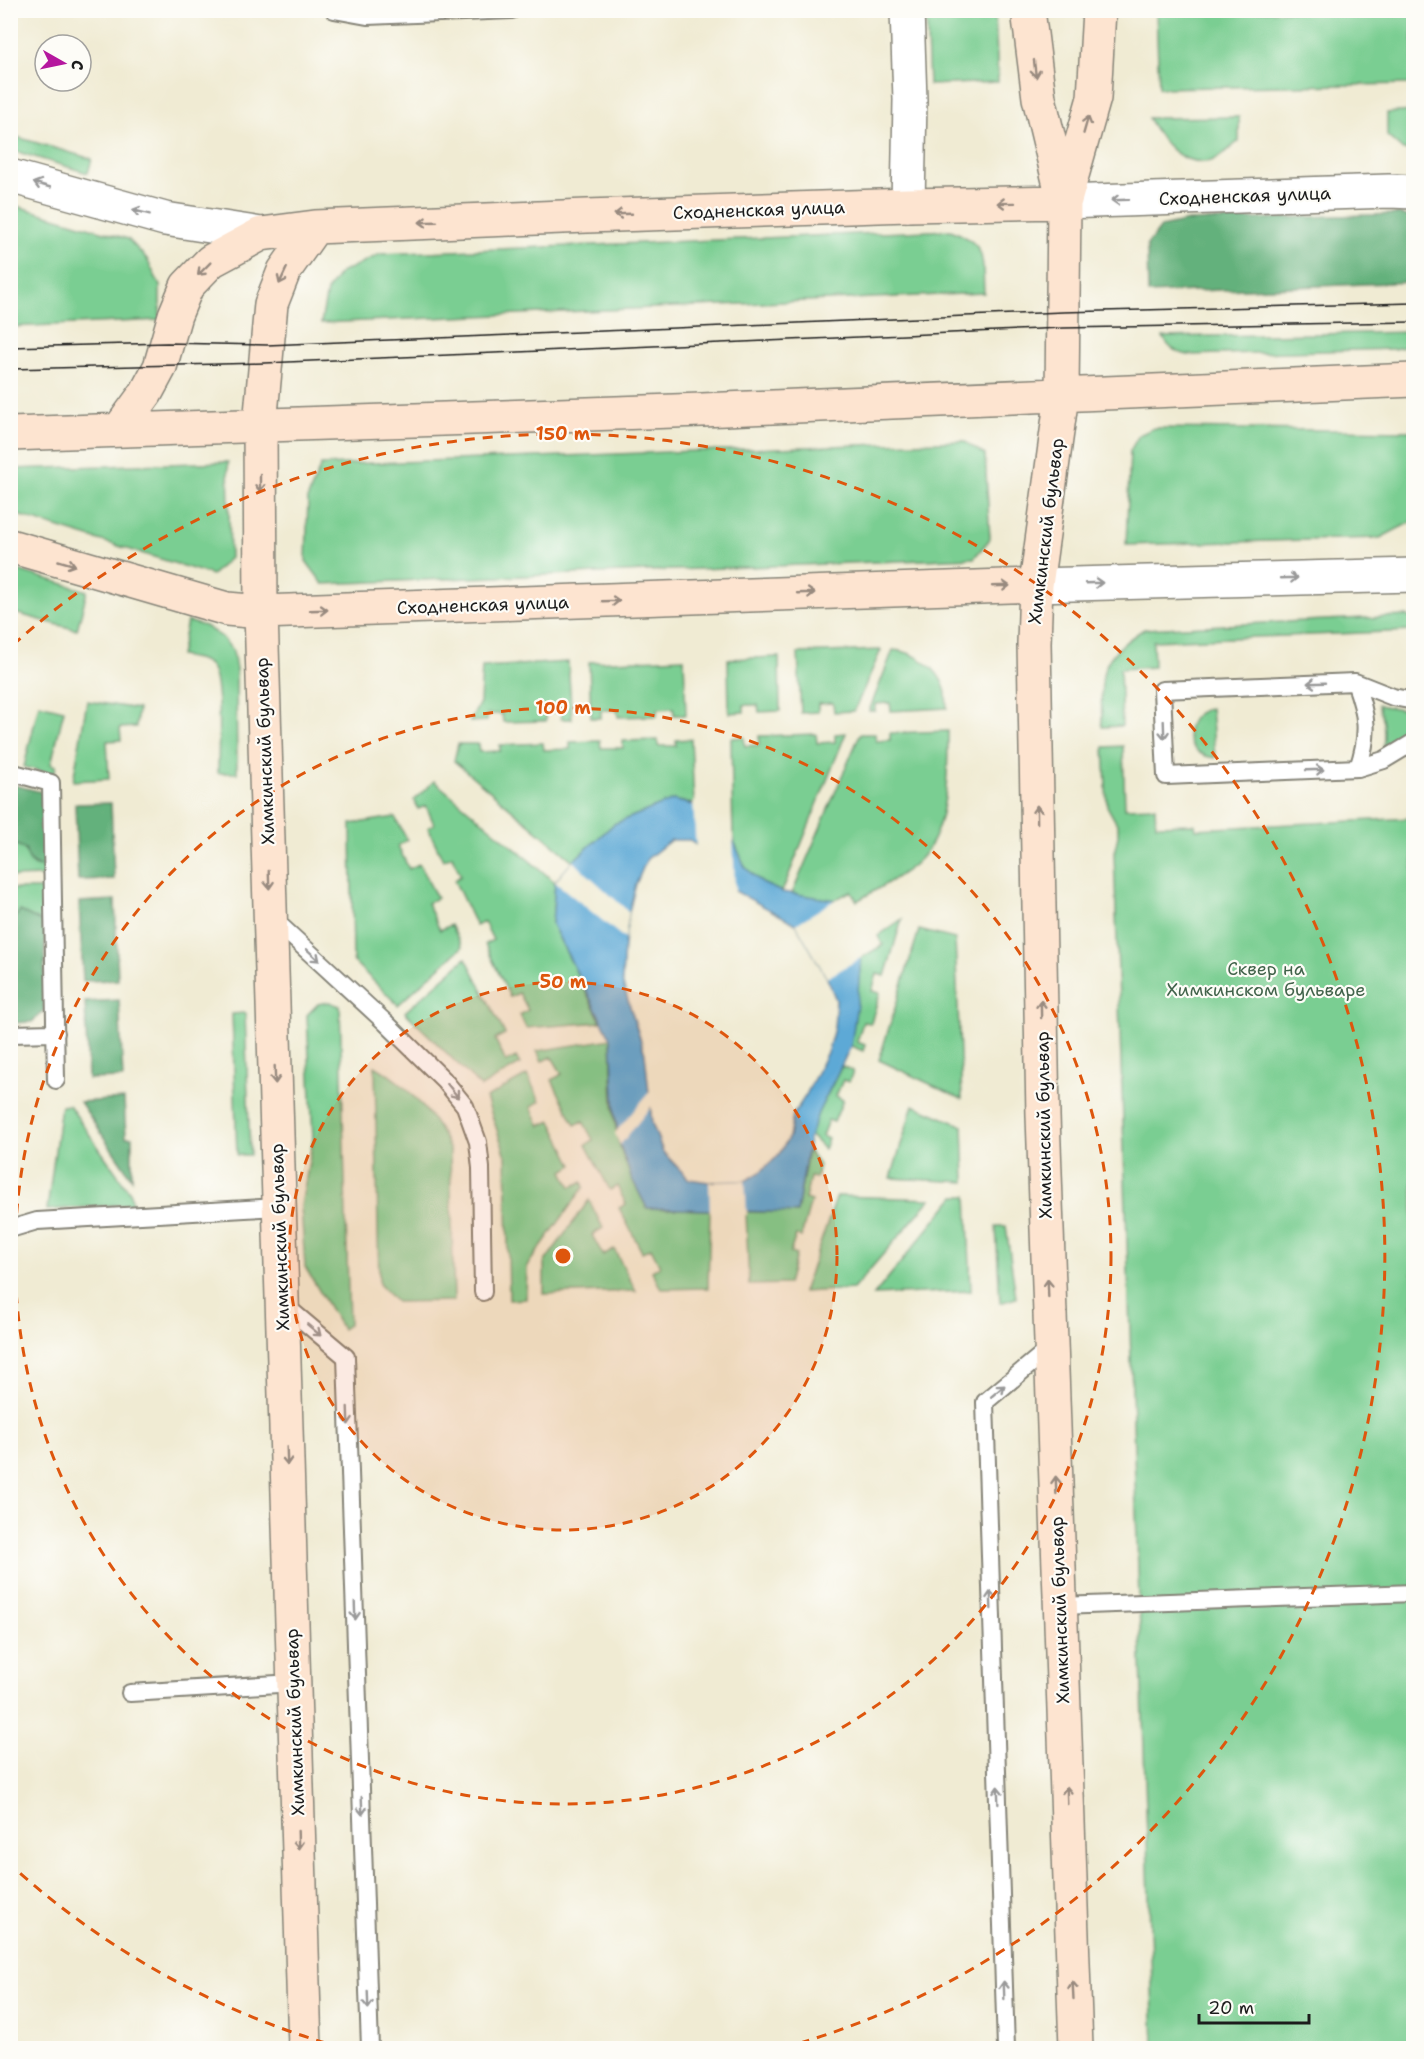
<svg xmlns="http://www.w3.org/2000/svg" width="1424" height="2059" font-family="'Shantell Sans',sans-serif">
<rect width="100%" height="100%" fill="#fdfcf7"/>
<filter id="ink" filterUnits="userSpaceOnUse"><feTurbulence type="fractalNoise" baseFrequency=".0167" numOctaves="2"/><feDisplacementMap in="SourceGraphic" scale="12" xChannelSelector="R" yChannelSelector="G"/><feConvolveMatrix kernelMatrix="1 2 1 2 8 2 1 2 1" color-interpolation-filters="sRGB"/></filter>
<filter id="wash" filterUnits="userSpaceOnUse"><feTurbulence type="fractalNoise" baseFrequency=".008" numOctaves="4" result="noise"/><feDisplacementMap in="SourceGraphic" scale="24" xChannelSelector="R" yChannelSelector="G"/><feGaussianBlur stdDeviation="1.35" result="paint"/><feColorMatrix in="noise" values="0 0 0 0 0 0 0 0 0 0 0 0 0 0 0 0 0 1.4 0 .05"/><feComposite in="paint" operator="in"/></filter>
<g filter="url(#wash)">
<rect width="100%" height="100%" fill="#f0ebd3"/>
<path fill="#7ace92" stroke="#4b7557" stroke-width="1.5" d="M926 11H995L998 82 929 85Z
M1156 11H1413V84L1159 88Z
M1413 111V151L1403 150 1387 136V113Z
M1239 117V141C1231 147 1220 159 1211 161 1180 167 1161 141 1148 118Z
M10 135 92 159 88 173 11 150Z
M10 204 128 239 147 259 160 286V320L11 327Z
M951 230C988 245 982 258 984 293L321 323 327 291 340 273 380 254Z
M1413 332V345L1394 349 1188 355C1176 352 1169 349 1163 337Z
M1154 428 1413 431V521L1380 538 1126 545 1130 451 1139 435Z
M964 441 985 455 990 539 974 558 323 584 306 561 308 497 321 465Z
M228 462 230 558 212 575 11 513V469Z
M11 568 87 591 77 630 11 612Z
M1407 616 1413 619V631L1153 641 1154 667 1120 669 1122 726 1102 727C1101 673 1096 660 1144 629Z
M187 621 205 626 222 637 233 651 236 669 237 773H218C218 752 222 680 210 666 203 658 189 658 180 656Z
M881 650 854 711 834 712 833 703 818 704V712L801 713 798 653Z
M893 650C914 651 939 668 945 689 947 695 946 702 947 708L891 711 890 703 875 704V711H869Z
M779 657 780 711 759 712 758 705H744V712L729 713 728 659Z
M684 658 686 715H674V708L657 709V716L618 717 617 710H601V718H591L589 662Z
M568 662 572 719H561V712H546V721L503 722 502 714H487V721L470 722 480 702 482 667Z
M87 701 138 709 136 727 120 728 121 740 107 741 109 779 73 781Z
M39 704 64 710 51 764 56 766 54 774 24 767Z
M1378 705 1413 711V730L1383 749C1385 732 1384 721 1378 705Z
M1211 708 1215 758C1182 755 1178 715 1211 708Z
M948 731C948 771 949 834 916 863 901 877 875 890 857 901L851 891 835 900 792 894 860 734H875L876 741 890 740V733Z
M846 733 782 892 762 883 745 867 733 839 731 738 744 737 745 746 759 745V736L816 734 817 743 835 742V734Z
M691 739 694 804 673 800 614 824 573 861 454 761 458 744H478L479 752 500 751V745L543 743 544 750 570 749V742L600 741 601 748H623V741L658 740V746H676V740Z
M1123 746 1125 808 1155 807 1156 825 1195 824 1196 829 1413 818V2048H1154L1114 853 1118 836V826L1107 806 1104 747Z
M434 781 555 882 552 924 601 1022 526 1028 520 1015 528 1010 519 993 510 997 485 944 493 940 484 922 476 926 454 880 461 876 452 856 443 860 428 828 434 824 426 806 418 809 414 800Z
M395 817 407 840 398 846 409 869 419 864 437 898 427 903 440 930 451 925 462 947 398 1005 353 961 351 824Z
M15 844 25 850C29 862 31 866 44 868V876L11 877 10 846Z
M11 889H45V923L20 911 11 922Z
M902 919 885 976 877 974 872 991 880 993 871 1023 863 1022 857 1042 865 1045 863 1051 851 1046 861 958 883 945 878 936Z
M919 930 955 939 962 1099 879 1060Z
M466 958 505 1034 495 1039 506 1062 516 1057 520 1064 481 1087 405 1012Z
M329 1002 340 1006 349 1324 342 1329 305 1267 301 1206 313 1139 307 1015 318 1004Z
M245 1013 250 1155H237L232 1014Z
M611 1039C613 1074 610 1113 620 1147 627 1168 637 1188 647 1208L710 1210 708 1288 661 1289 652 1271 660 1266 651 1248 642 1252 619 1208 626 1204 617 1186 610 1190 586 1145 593 1140 583 1121 575 1125 552 1080 562 1074 552 1057 542 1061 537 1051Z
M375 1066C406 1083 437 1118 450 1151L454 1301 396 1302 379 1284Z
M842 1066 853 1071 849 1082 843 1080 836 1096 843 1100 834 1122 828 1120 822 1136 828 1139 824 1149 810 1135 818 1113Z
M527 1075 540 1101 531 1107 540 1126 551 1121 573 1165 563 1171 571 1187 582 1182 584 1187 527 1266 526 1299 509 1300 506 1156 486 1098Z
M69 1105 131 1194 132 1204 47 1210 61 1106Z
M913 1105 963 1126 965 1182 891 1178Z
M808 1150 819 1165 816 1178 810 1177 805 1199 811 1201 801 1237 796 1235 790 1253 796 1255 788 1284 749 1285 746 1212H797Z
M837 1196 931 1199 853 1289 803 1292Z
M955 1196H967L971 1291 874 1295Z
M589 1200 603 1228 592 1235 603 1255 614 1249 636 1291 544 1294V1263Z
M996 1226H1006L1016 1298 1000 1303Z"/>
<path fill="#63b17c" stroke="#40664c" stroke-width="1.5" d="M1398 214 1413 217V282L1148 293 1147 245 1161 227 1188 221Z
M10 784 42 792 44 868C31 865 29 862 25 849L15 844 11 846Z
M111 803 114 879 78 880 75 804Z
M115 900 118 980 83 981 79 902Z
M20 911 45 923 44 1010 32 1022 11 1023V922Z
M119 1000 123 1078 88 1079 85 1002Z
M124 1099 126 1137H132V1179L80 1102Z"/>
<path fill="#5da9d6" stroke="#3c6279" stroke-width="1.5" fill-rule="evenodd" d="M673 800 705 808 733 839 745 867 762 883 782 892 835 900 861 958 857 1004 851 1046 818 1113 809 1139 797 1213 647 1208 631 1177 620 1145 615 1115 611 1039 552 924 555 882 573 861 614 824ZM671 840H690L706 854 735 891 796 924 827 978 836 1000 834 1028 828 1050 806 1095 793 1115 789 1137 778 1156 759 1173 745 1181 709 1182 689 1179 663 1152 652 1123 645 1054 622 981 624 945 629 912 636 884 647 859Z"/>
<path fill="#f0ebd3" d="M693 801 707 806 723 820 733 834 735 891H732L696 849Z
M573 861 629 912 625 939 555 882Z
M838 898 854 915 863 934 864 956 827 978 796 924Z
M652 1089 653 1104 620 1145 615 1133Z
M745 1181 747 1215 710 1213 709 1182Z"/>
</g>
<g filter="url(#ink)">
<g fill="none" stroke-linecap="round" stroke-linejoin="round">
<g stroke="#868478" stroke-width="20">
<path id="service" d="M334 10 367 16 512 10
M1355 682C1367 715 1370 733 1358 768
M1414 701 1393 697 1355 682 1162 690 1166 776 1358 768 1384 760 1414 742
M10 772 51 783 56 1080
M271 917 386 1023 444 1080 465 1106 478 1142 481 1168 483 1292
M10 1034 56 1033
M10 1229 37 1221 279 1207
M282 1303 346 1357 370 2048
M1060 1606 1414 1593
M130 1693 294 1683
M1006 2048 985 1402 1051 1347"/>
</g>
<g stroke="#868478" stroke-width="36">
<path id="minor" d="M907 10 910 100 908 205
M10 176 165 219 261 234
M1064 202 1389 191 1414 192
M1036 585 1414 575"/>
</g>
<g stroke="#868478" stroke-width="36">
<path id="secondary" d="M1028 10 1039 98 1064 202 1062 395 1036 585 1034 643 1043 1116 1076 2048
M1065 200 1094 98 1099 10
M119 430 146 393 160 367 175 315 187 286 211 261 261 234 315 227 587 216 908 205 1064 202
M10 434 702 410 1414 380
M10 546 227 609 261 612 1036 585
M305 2048 261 612 260 425 271 304 284 271 315 227"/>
</g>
<use href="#service" stroke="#fff" stroke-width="16"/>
<use href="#minor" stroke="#fff" stroke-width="33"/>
<use href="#secondary" stroke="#fde4d0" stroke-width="33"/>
<path stroke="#1c1c1c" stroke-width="1.5" d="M10 347 167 343 267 345 1063 312 1414 303
M10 369 265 363 1063 328 1414 322"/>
</g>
<defs><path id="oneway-shaft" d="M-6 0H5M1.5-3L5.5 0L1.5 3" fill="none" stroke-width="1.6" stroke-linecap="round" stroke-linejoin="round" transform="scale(1.5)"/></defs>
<g stroke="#988a7f">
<use href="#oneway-shaft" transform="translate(1035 69) rotate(83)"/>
<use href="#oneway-shaft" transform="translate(1086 125) rotate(-74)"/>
<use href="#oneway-shaft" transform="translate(1006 203) rotate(179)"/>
<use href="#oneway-shaft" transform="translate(623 214) rotate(178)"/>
<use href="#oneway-shaft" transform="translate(428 222) rotate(178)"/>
<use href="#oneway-shaft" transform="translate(204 269) rotate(135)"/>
<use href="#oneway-shaft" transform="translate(283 276) rotate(115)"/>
<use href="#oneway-shaft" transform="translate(260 483) rotate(90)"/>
<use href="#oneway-shaft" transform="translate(67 563) rotate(16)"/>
<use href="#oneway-shaft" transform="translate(1001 586) rotate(-2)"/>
<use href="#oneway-shaft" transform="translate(806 593) rotate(-2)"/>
<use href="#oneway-shaft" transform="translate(611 601) rotate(-2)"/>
<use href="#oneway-shaft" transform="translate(319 610) rotate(-2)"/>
<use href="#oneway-shaft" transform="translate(1037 814) rotate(-91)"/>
<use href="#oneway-shaft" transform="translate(269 880) rotate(88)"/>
<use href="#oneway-shaft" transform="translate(1041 1009) rotate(-91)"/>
<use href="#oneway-shaft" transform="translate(275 1075) rotate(88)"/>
<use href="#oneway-shaft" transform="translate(1048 1288) rotate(-92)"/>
<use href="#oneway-shaft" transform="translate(287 1456) rotate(88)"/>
<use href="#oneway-shaft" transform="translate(1056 1485) rotate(-92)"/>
<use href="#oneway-shaft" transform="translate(1067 1795) rotate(-92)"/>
<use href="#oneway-shaft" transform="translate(298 1840) rotate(88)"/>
<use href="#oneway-shaft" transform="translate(1073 1990) rotate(-93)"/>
</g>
<g stroke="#999">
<use href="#oneway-shaft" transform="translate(42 185) rotate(-164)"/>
<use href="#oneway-shaft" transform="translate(1120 200) rotate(178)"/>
<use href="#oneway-shaft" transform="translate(141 212) rotate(-165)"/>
<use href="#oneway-shaft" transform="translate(1289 578) rotate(-2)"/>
<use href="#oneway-shaft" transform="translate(1094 583) rotate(-2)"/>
<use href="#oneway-shaft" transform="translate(1316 683) rotate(178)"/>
<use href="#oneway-shaft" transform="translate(1164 730) rotate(88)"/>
<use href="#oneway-shaft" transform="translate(1315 770) rotate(-2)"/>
<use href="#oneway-shaft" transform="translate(313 955) rotate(42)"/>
<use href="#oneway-shaft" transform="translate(453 1091) rotate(51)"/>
<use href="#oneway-shaft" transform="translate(314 1330) rotate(40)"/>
<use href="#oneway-shaft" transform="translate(998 1391) rotate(-40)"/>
<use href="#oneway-shaft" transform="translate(348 1416) rotate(88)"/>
<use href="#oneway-shaft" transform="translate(991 1600) rotate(-92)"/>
<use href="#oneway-shaft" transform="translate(355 1611) rotate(88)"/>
<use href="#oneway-shaft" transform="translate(998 1795) rotate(-92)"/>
<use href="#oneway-shaft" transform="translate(362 1806) rotate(88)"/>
<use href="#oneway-shaft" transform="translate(1004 1990) rotate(-92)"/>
<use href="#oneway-shaft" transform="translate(368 2000) rotate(88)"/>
</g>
</g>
<circle cx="563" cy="1256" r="274" fill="#de560d" fill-opacity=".12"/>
<g fill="none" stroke="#de560d" stroke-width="3" stroke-dasharray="10 8">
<circle cx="563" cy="1256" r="274"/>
<circle cx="563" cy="1256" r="548"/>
<path d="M343 2048A822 822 0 0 1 13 1867M13 645A822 822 0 1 1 783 2048"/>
</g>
<g text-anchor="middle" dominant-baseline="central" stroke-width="4.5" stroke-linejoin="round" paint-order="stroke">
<g font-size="18" fill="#1c1c1c" stroke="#fdfcf7">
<text transform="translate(1245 196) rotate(-2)">Сходненская улица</text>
<text transform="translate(759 210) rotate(-2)">Сходненская улица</text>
<text transform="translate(1046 531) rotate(-83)">Химкинский бульвар</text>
<text transform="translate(483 605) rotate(-2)">Сходненская улица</text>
<text transform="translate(265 751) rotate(-92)">Химкинский бульвар</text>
<text transform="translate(1044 1125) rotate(-91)">Химкинский бульвар</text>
<text transform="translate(280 1237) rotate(-92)">Химкинский бульвар</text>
<text transform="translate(1060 1610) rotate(-92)">Химкинский бульвар</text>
<text transform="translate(295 1722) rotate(-92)">Химкинский бульвар</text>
</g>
<g font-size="18" fill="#42634b" stroke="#fdfcf7">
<text x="1266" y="969">Сквер на<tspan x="1266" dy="21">Химкинском бульваре</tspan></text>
</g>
</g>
<circle cx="563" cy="1256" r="9" fill="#de560d" stroke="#fdfcf7" stroke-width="3"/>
<g font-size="18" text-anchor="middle" font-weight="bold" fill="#de560d" stroke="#fdfcf7" stroke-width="4.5" stroke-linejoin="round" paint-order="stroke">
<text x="563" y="440">150 m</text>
<text x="563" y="714">100 m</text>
<text x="563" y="988">50 m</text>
</g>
<rect width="1424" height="2059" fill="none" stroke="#fdfcf7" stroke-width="36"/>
<g transform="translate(63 63) rotate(99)"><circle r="28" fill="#fdfcf7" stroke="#a3a29f" stroke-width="1.5"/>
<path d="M0-4.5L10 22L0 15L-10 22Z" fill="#b5179e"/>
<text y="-9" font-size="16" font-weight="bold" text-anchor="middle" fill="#1c1c1c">С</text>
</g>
<path d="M1199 2014v9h110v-9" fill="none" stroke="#1c1c1c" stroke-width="3"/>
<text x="1208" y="2014" font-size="18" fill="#1c1c1c" stroke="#fdfcf7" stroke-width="4.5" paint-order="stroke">20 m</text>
</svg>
